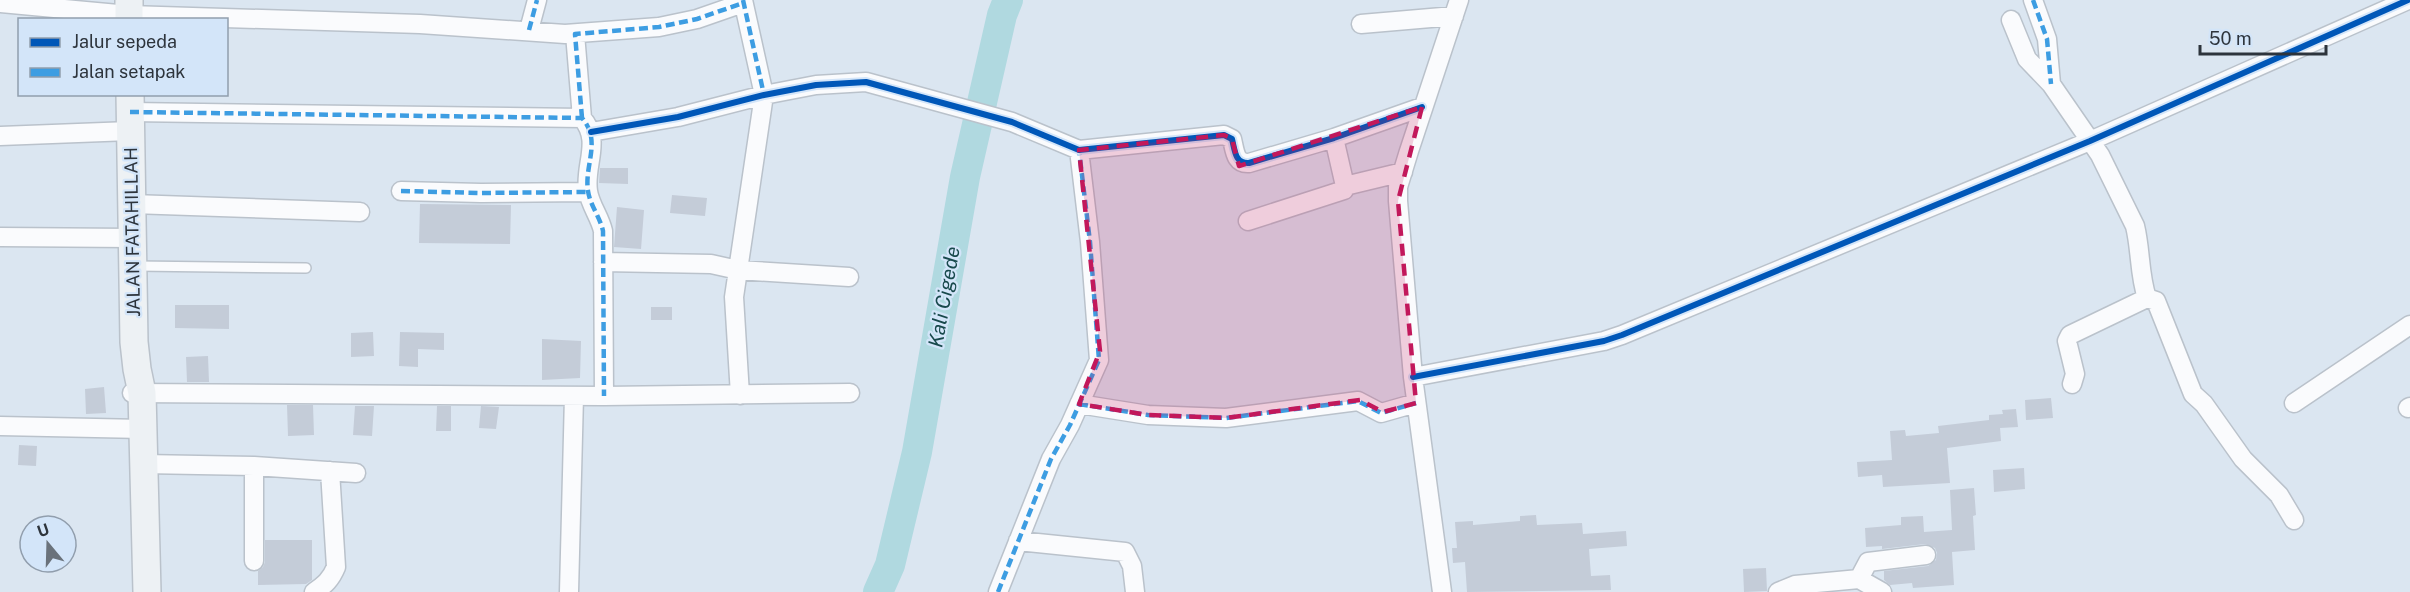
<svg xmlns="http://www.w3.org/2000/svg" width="2410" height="592" font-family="'Public Sans',sans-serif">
<rect width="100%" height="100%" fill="#dbe6f1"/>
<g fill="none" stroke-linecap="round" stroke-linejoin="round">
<path stroke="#b0d9e0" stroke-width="30" d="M878 592 890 565 917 452 965 177 1002 15 1008 0"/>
</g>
<path fill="#c4ccd8" d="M600 168H628V184L599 183Z
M672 195 707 198 705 216 670 213Z
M420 204 511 205 510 244 419 243Z
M617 207 644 210 641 249 614 247Z
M175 305H229V329L175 328Z
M651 307H672V320H651Z
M373 332 374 356 351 357V333Z
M400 332 444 333V350L418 349V367L399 366Z
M542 339 581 341 580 378 542 380Z
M208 356 209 382H187L186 357Z
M104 387 106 413 86 414 85 389Z
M2051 398 2053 418 2026 420 2025 400Z
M287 405H313L314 435 288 436Z
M355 406H374L372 436 353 435Z
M437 406H451V431H436Z
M481 406 499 407 496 429 479 428Z
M2016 409 2018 427 2000 428 2001 441 1947 448 1950 483 1883 487 1882 475 1858 477 1857 462 1892 460 1890 431 1905 430 1906 436 1939 433 1938 426 1989 420V415L2003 414 2002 410Z
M19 445 37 446 36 466 18 465Z
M2024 468 2025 489 1994 492 1993 470Z
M1974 488 1976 515 1973 516 1975 550 1952 552 1954 585 1913 588 1912 583 1890 585 1884 580V571L1928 566 1936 560 1937 553 1935 548 1925 544 1882 549V546L1866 547 1865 528 1901 525V517L1923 516 1924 532 1952 530 1950 490Z
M1536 515 1537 525 1582 523 1583 534 1626 531 1627 546 1589 549 1591 576 1610 575 1611 590 1467 592 1465 562 1453 563 1452 548H1457L1455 522 1473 521V525L1520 521V516Z
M265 540H312V580L306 584 258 585V571L263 567 265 562Z
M1766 568 1767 591 1744 592 1743 569Z"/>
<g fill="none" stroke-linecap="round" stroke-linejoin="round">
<g stroke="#bac2cb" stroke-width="12">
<path id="lane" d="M136 266 306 268"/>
</g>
<g stroke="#bac2cb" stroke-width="21">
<path id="street" d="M2033 0 2047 39 2051 84
M0 3 129 15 420 24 565 34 659 27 697 19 743 3
M2011 20 2027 59 2051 84 2100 155 2135 226C2141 250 2139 275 2147 298L2070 335 2067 341 2075 374 2072 384
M1361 24 1454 16
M529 30 537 0
M575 34 582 118
M130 112 582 118C602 141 584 165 588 191 590 205 600 217 603 231L604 396
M591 132 678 117 764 95 816 85 866 82 1012 122 1079 150 1224 135 1232 139C1235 151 1235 164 1249 163L1334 138 1422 107
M0 136 130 131
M1345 186 1403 172
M401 191 481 193 588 192
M132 204 360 212
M1248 221 1344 190 1345 186 1334 138
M0 237 132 238
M603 262 711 264 738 270 849 277
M2147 298 2156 301 2193 394 2204 404 2243 459 2279 495 2294 520
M1413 377 1604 341 1622 335 2090 141 2408 0
M132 393 604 396 850 393
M740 395 734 297 764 95 743 0
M2294 403 2410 325
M1079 404 1148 415 1226 418 1358 401 1381 413 1416 403
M2408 408 2410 407
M0 426 143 429
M143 464 254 466 356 473
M1018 541 1125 552 1132 566 1135 592
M254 561V466
M1859 579 1868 562 1926 555
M314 592C325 585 331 579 336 567L330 471
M569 592 574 396
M998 592 1051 459 1070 425 1099 360 1090 242 1079 150
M1442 592 1413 377 1398 201V187L1409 151 1459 0
M1778 592 1795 585 1859 579 1882 592"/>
</g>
<g stroke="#bac2cb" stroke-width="30">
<path id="secondary" d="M129 0V20
M130 94 134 342 137 369 142 393 147 592"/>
</g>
<use href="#lane" stroke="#fafbfd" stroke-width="9"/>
<use href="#street" stroke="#fafbfd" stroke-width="18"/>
<use href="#secondary" stroke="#edf1f4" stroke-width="27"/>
<path stroke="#3d9de2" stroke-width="4.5" stroke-dasharray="9 4.5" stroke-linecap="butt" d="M743 0 764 95
M2033 0 2047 39 2051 84
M529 30 537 0
M130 112 582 118C602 141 584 165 588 191 590 205 600 217 603 231L604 396
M582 118 575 34 659 27 697 19 743 3
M401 191 481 193 588 192
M1079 404 1148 415 1226 418 1358 401 1381 413 1416 403
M998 592 1051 459 1070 425 1099 360 1090 242 1079 150 1076 149"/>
<g stroke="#d3e5f9" stroke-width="10">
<path id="cycleway" d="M591 132 678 117 764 95 816 85 866 82 1012 122 1079 150 1224 135 1232 139C1235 151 1235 164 1249 163L1334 138 1422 107
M1413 377 1604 341 1622 335 2090 141 2408 0"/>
</g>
<use href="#cycleway" stroke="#0057b8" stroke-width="6"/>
</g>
<path fill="#c2185b" fill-opacity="0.2" stroke="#c2185b" stroke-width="4.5" stroke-dasharray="12 8" stroke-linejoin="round" d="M1422 107 1398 201 1416 403 1383 412 1360 400 1226 418 1148 415 1079 404 1100 351 1079 150 1224 135 1232 139 1239 166Z"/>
<g text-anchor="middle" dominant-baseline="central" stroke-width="4.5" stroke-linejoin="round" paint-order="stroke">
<g font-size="18" fill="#2d343c" stroke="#d3e5f9">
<text transform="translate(132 232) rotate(-91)">JALAN FATAHILLAH</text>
</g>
<g font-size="20" font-style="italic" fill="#18494c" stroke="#d3e5f9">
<text transform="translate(944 297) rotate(-80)">Kali Cigede</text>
</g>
</g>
<rect x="18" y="18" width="210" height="78" fill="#d3e5f9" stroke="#919ead" stroke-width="1.5"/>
<rect x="30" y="38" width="30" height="9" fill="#0057b8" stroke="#919ead" stroke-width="1.5"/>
<text x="72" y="48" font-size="18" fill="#2d343c">Jalur sepeda</text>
<rect x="30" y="68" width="30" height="9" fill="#3d9de2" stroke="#919ead" stroke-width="1.5"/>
<text x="72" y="78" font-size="18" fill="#2d343c">Jalan setapak</text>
<g transform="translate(48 544) rotate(341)"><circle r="28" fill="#d3e5f9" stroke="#919ead" stroke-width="1.5"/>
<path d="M0-4.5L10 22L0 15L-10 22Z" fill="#6a727b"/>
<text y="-9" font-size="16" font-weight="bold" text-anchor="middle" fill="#2d343c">U</text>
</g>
<path d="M2200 45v9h126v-9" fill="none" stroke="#2d343c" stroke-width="3"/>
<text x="2209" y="45" font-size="18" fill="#2d343c" stroke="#d3e5f9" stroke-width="4.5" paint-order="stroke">50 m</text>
</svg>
